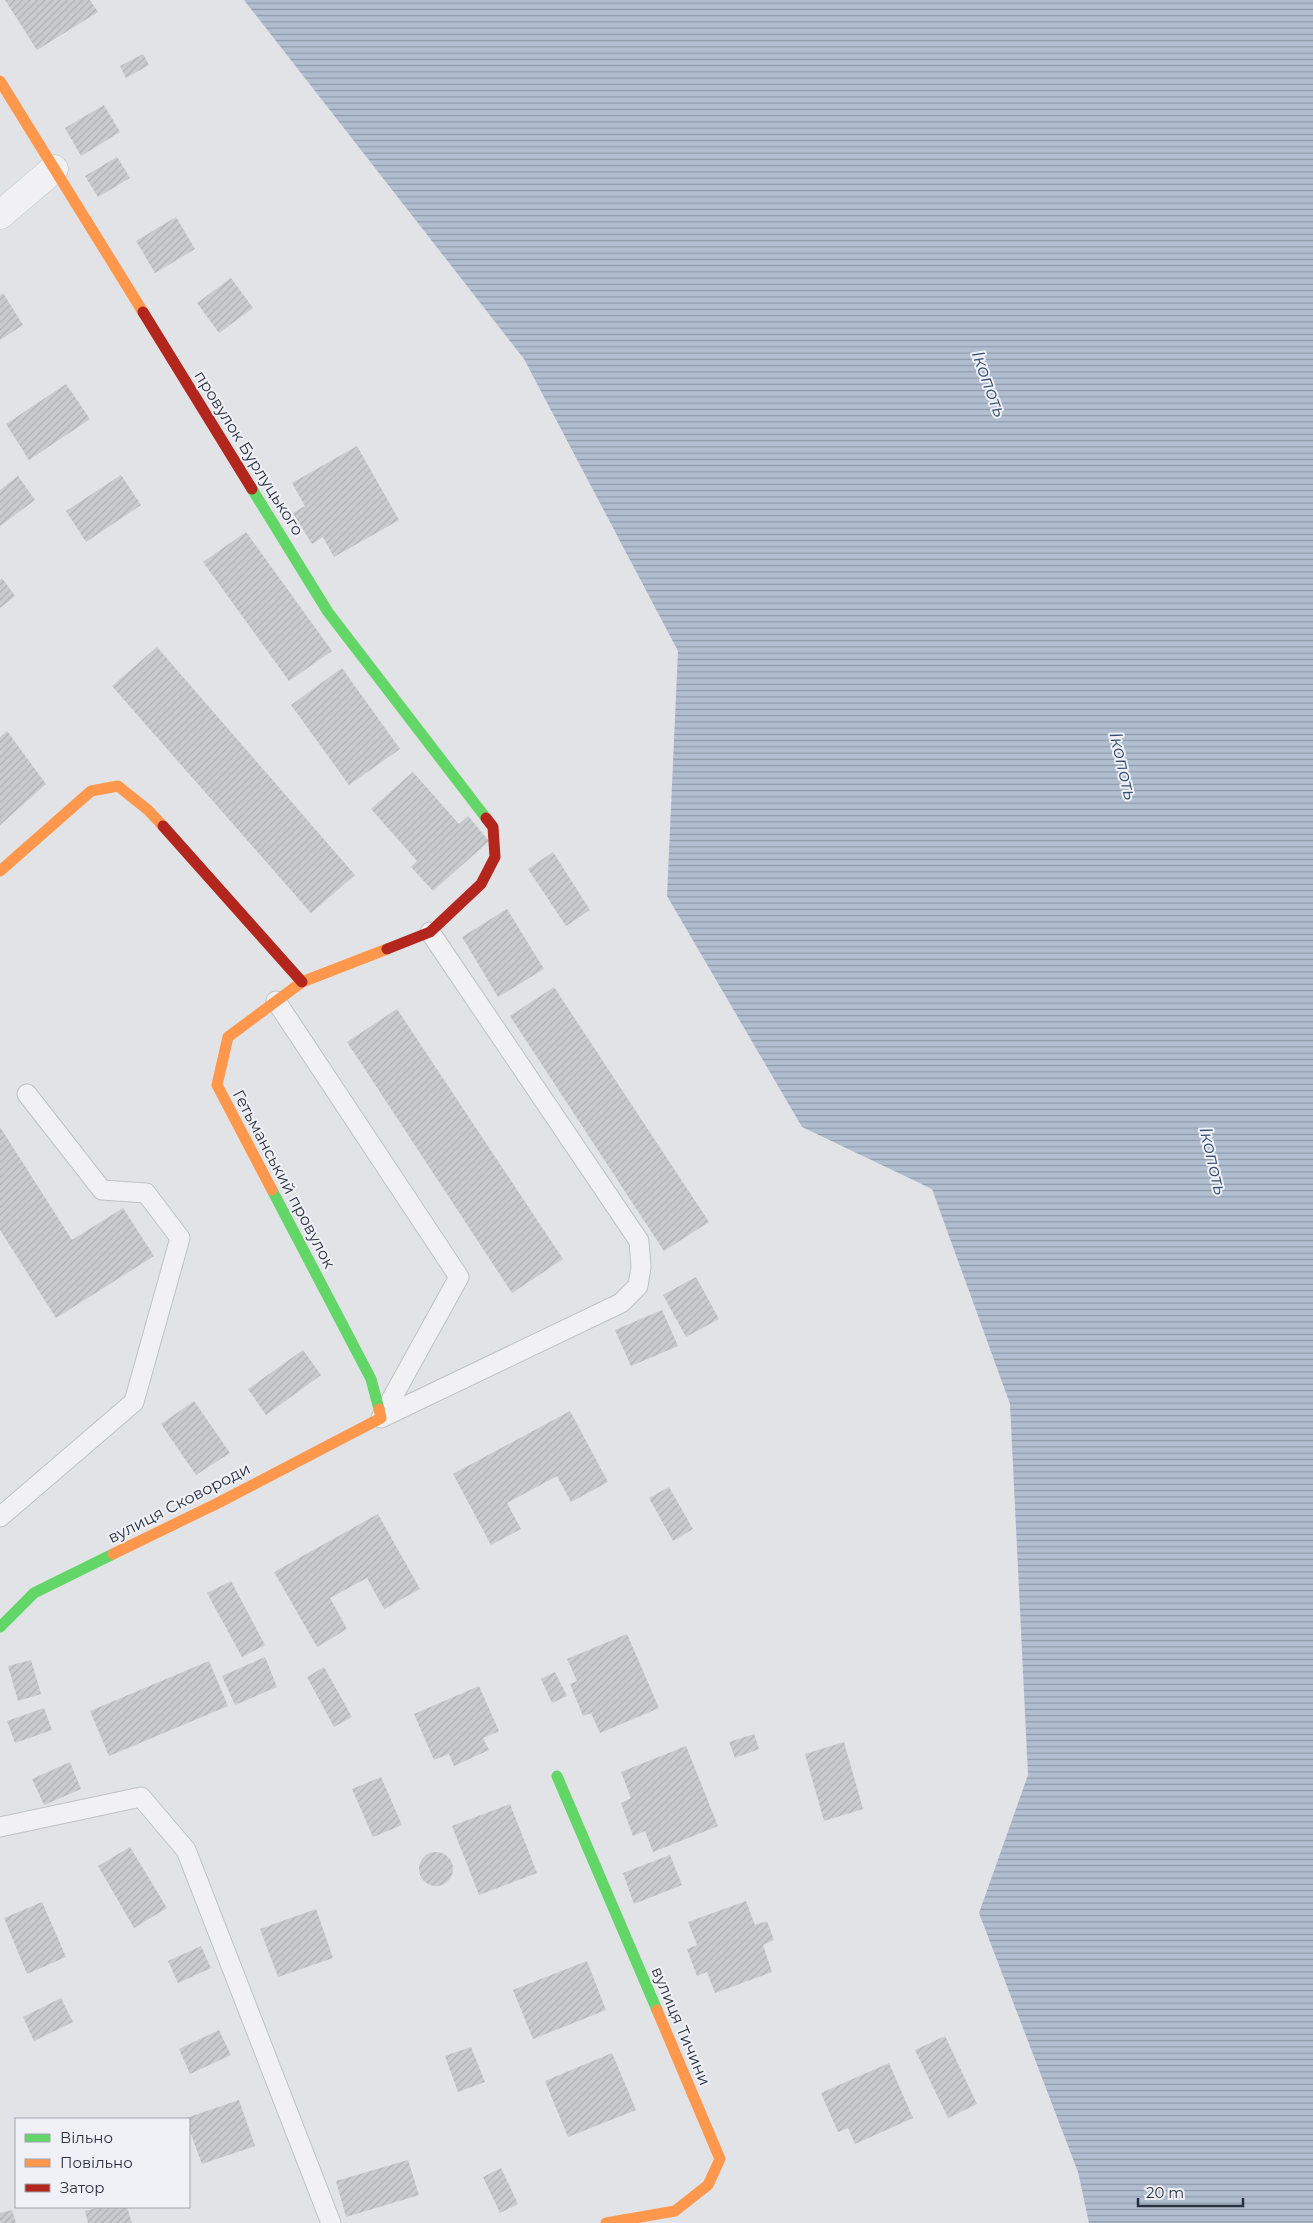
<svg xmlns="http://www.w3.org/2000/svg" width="1313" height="2223" font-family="Montserrat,sans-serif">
<defs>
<pattern id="water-rules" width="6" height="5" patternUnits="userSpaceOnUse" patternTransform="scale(1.25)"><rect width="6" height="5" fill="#b1bed0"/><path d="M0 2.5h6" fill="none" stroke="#909baa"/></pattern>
<pattern id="building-hatch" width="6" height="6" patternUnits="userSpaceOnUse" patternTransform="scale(1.25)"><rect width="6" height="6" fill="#cacbce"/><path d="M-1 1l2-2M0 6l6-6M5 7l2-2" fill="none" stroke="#aeafb2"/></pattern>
</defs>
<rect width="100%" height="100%" fill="#e2e3e6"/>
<path fill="url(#water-rules)" d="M244 0H1313V2223H1089L1078 2172 979 1913 1028 1775 1010 1404 932 1189 802 1127 667 896 678 651 524 359Z"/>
<path fill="url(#building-hatch)" d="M5 0H90L98 12 37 50Z
M143 54 149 65 126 78 120 66Z
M104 105 120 132 81 156 65 128Z
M117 157 130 178 98 197 85 176Z
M176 217 195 249 155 273 136 241Z
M231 278 253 308 219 333 197 303Z
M3 293 23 325 0 340V295Z
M66 384 90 419 29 460 6 424Z
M357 446 399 520 334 557 323 537 312 544 293 513 305 506 292 483Z
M121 475 141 505 86 542 66 511Z
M18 476 35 500 0 526V490Z
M246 532 332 651 289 681 203 562Z
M2 578 15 596 0 608V580Z
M157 647 355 875 311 913 112 686Z
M342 668 400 749 349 785 291 705Z
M7 731 46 784 0 825V737Z
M413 772 459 824 468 816 489 841 433 891 411 867 417 861 371 809Z
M553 852 590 910 566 926 528 869Z
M507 909 544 969 498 997 462 937Z
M554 987 709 1222 664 1251 510 1016Z
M397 1009 563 1259 512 1293 347 1042Z
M0 1127 72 1240 123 1208 154 1256 56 1318 0 1230Z
M696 1277 719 1319 686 1337 663 1295Z
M662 1310 678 1346 631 1366 615 1330Z
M303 1350 321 1375 266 1415 248 1389Z
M194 1401 230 1453 196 1475 161 1424Z
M570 1411 608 1482 571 1502 557 1476 507 1503 521 1529 491 1545 453 1474Z
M669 1487 693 1529 673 1541 649 1498Z
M378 1514 420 1589 384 1609 367 1578 330 1598 347 1629 317 1647 274 1572Z
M231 1581 265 1645 242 1657 207 1593Z
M627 1634 659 1708 600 1733 591 1713 583 1716 570 1684 577 1681 567 1659Z
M265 1657 277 1687 235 1705 222 1676Z
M31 1660 41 1694 18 1701 8 1666Z
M209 1661 228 1706 109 1756 90 1711Z
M324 1667 352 1717 334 1727 307 1677Z
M555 1672 567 1696 552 1703 541 1679Z
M479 1686 499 1731 483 1738 489 1750 454 1766 449 1754 434 1760 414 1714Z
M44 1708 52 1730 15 1743 7 1721Z
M754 1734 759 1749 735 1758 729 1742Z
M844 1742 863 1809 824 1821 805 1754Z
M686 1746 718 1826 653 1852 645 1831 633 1836 621 1803 631 1798 621 1772Z
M70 1762 81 1789 44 1805 32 1779Z
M381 1777 402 1825 373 1837 352 1789Z
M510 1804 537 1873 479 1895 452 1826Z
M130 1847 167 1908 134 1928 98 1866Z
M419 1869a17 17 0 1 1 34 0a17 17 0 1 1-34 0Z
M670 1855 682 1885 634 1904 623 1873Z
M746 1901 755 1925 767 1921 774 1940 763 1945 772 1972 715 1993 707 1972 697 1976 687 1949 697 1945 688 1922Z
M42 1902 66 1957 27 1974 4 1918Z
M316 1909 333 1958 278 1977 260 1929Z
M201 1946 211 1968 178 1983 168 1961Z
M587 1961 606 2010 533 2039 513 1990Z
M61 1998 73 2022 34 2041 23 2017Z
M219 2030 231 2055 190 2074 179 2049Z
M945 2036 977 2104 948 2118 915 2050Z
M471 2047 485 2082 458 2092 445 2056Z
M612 2053 636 2110 568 2137 545 2081Z
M889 2063 913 2118 855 2144 848 2128 838 2132 821 2093Z
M239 2100 255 2146 202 2164 189 2129V2119H183Z
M408 2160 419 2195 346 2217 336 2181Z
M501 2168 518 2204 500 2213 483 2177Z
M99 2207H127L132 2223H88L85 2211Z
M12 2210 16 2223H0V2213Z"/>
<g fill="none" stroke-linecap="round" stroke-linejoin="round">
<g stroke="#c0c1c4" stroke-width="21">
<path id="lane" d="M276 1001 459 1277 381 1418
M381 1418 621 1303 638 1286 641 1267 639 1241 430 932
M0 1517 134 1402 180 1238 146 1193 102 1190 27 1094
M0 1827 141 1797 186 1850 331 2223"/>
</g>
<g stroke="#c0c1c4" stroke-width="29">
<path id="street" d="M0 215 54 169"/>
</g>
<use href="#lane" stroke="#f1f1f3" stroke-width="19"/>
<use href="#street" stroke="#f1f1f3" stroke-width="28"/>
<path stroke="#63d668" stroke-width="11" d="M252 489 328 612 486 818
M272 1190 371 1379 379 1409
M0 1627 34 1593 113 1554
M557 1776 657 2010"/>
<path stroke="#ff974d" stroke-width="11" d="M0 81 143 312
M0 871 91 791 118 786 148 810 163 826
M272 1190 217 1085 228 1037 302 982 387 949
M113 1554 218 1503 381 1418 379 1409
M606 2223 675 2211 708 2185 720 2159 657 2010"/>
<path stroke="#b3261e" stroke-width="11" d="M143 312 252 489
M163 826 302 982
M387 949 430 932 481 884 495 857 493 827 486 818"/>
</g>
<g text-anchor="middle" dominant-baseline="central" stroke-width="4" stroke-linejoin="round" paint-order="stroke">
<g font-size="16" fill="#29303f" stroke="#eff1f6">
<text transform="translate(249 453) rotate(58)">провулок Бурлуцького</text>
<text transform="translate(284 1179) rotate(62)">Гетьманський провулок</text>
<text transform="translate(179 1503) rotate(-27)">вулиця Сковороди</text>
<text transform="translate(681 2026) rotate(67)">вулиця Тичини</text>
</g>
<g font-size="18" font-style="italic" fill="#344c72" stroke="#eff1f6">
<text transform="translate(989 384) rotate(70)">Ікопоть</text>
<text transform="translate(1123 766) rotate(77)">Ікопоть</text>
<text transform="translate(1213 1161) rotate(77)">Ікопоть</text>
</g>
</g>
<rect x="15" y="2118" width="175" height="90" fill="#eff1f6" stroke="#a0a4ad"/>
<rect x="25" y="2134" width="25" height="8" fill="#63d668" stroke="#a0a4ad"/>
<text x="60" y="2143" font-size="15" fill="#29303f">Вільно</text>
<rect x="25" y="2159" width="25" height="8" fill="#ff974d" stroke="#a0a4ad"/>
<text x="60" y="2168" font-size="15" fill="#29303f">Повільно</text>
<rect x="25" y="2184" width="25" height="8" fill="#b3261e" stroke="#a0a4ad"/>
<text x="60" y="2193" font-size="15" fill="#29303f">Затор</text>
<path d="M1138 2198v8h105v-8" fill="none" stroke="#29303f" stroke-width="2.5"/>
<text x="1146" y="2198" font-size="15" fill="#29303f" stroke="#eff1f6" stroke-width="4" paint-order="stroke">20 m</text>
</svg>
